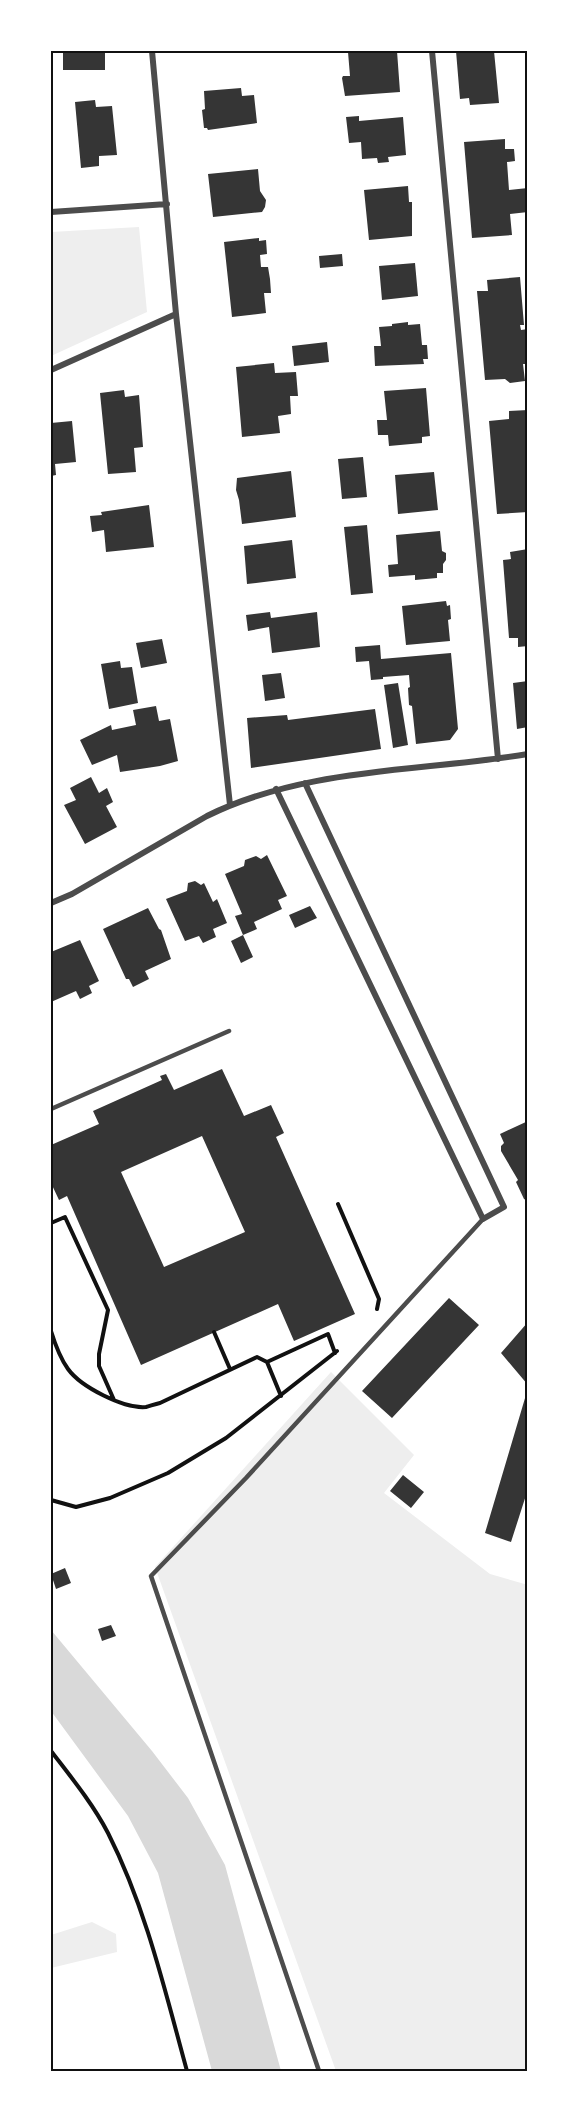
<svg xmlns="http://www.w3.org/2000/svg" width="579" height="2122" font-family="Quicksand,sans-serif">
<rect width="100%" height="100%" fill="#fff"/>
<path fill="#eee" d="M139 227 147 312 51 356V232Z
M331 1372 414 1455 384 1493 490 1574 528 1585V2071H336L155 1567Z
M92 1922 116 1934 117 1952 51 1968V1935Z"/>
<path fill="#d9d9d9" d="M51 1630 152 1751 188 1798 225 1865 281 2071H212L158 1873 128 1816 51 1711Z"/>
<path fill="#353535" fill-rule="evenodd" d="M63 51H105V70H63Z
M397 51 400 92 345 96 342 78 343 76H350L348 52Z
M456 51H494L499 103 470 105 469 98 460 99Z
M241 88 242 96 254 95 257 123 208 130 207 128H204L202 110 205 109 204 91Z
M95 100 96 107 112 106 117 155 99 156V166L81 168 75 102Z
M359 116V121L403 117 406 155 388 157 389 162 378 163 377 158 362 159 361 142 349 143 346 117Z
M505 139V149H514L515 161 507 162 509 190 528 188V212L510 214 512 235 472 238 464 142Z
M258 169 260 191 266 200 265 207 262 212 213 217 208 174Z
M408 186 409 202H412V236L369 240 364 190Z
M259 238V241L266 240 267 254 260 255 261 267H268L270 279 271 293H264L266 313 232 317 224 242Z
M342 254 343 266 320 268 319 256Z
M415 263 418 296 382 300 379 266Z
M520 277 524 325H520L521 330 528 329 527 364H523L525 381 510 383 505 379 485 380 477 291H488L487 280Z
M408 322V325L420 324 422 345H427L428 359H423L424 364 375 366 374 346H381L379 327 392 326V324Z
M327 342 329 362 294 366 292 346Z
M274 363 275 373 296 372 298 396H290L291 414 278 416 280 433 242 437 236 367Z
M426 388 430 436 422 437V443L389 446 388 435H378L377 420H387L384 391Z
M124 390 125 397 139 395 143 447 134 448 136 472 108 474 100 393Z
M528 410V512L497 514 489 421 509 419V411Z
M72 421 76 462 55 464 56 475 51 476V423Z
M363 457 367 497 342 499 338 459Z
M291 471 296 517 242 524 239 500 236 490 237 478Z
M434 472 438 510 398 514 395 475Z
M149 505 154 547 106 552 104 530 92 532 90 516 102 515 101 512Z
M367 525 373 593 351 595 344 527Z
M440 531 442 551 446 553V560L443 564V573H437V578L415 580V575L389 577 388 565 398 564 396 535Z
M292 540 296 578 247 584 244 546Z
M528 549V646L518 647V638H509L503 560 511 559 510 552Z
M446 601 447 606 450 605 451 619 448 620 450 641 406 645 402 606Z
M270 612 271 618 317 612 320 647 272 653 269 627 248 631 246 615Z
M162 639 167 663 141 668 136 643Z
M380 645 381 659 451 653 458 729 450 740 416 744 412 706 409 705 408 688 410 687 409 675 383 677V679L371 680 369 661 356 662 355 647Z
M120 661 121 668 132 667 138 703 109 709 101 664Z
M281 673 285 698 265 701 262 675Z
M528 681V727L517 729 513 683Z
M398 683 408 745 393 748 384 685Z
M156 706 159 721 170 719 178 761 160 766 120 772 117 755 92 765 80 740 111 725 112 730 136 725 133 710Z
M375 709 381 749 251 768 247 718 287 715 288 720Z
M91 777 99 793 107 788 113 802 106 806 117 827 85 844 64 805 76 800 70 788Z
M267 855 287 896 278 900 282 909 254 922 257 929 243 935 235 916 242 914 225 874 244 866 245 860 256 856 261 859Z
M195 881 201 885 204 883 213 902 217 899 227 923 213 929 216 937 203 943 199 936 185 941 166 899 187 891 188 883Z
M310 906 317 918 295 928 289 915Z
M148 908 159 929 161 930 171 959 145 971 149 979 133 987 129 979H126L103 929Z
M243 935 253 957 241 963 231 941Z
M80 940 99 981 89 986 92 993 80 999 76 991 51 1002V952Z
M222 1069 244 1116 271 1105 284 1133 276 1137 355 1314 294 1341 278 1304 141 1365 67 1196 59 1200 51 1183V1145L99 1124 93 1111 162 1080 160 1076 166 1074 174 1090ZM202 1136 245 1232 164 1267 121 1172Z
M528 1121V1201L524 1199 516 1182 518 1180 501 1151V1146L504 1143 500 1134Z
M449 1298 479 1325 392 1418 362 1391Z
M528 1322V1385L501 1353Z
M528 1388V1489L511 1542 485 1533Z
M403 1475 424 1492 411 1508 390 1491Z
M65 1568 71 1583 56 1589 51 1574Z
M111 1625 116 1636 102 1641 98 1629Z"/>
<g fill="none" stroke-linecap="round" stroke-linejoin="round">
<path stroke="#111" stroke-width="4" d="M338 1204 379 1299 377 1309
M51 1223 65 1217 108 1310 99 1354V1366L114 1400
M51 1331C55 1344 60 1358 68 1369 81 1387 124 1409 146 1407 150 1406 155 1404 160 1403L257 1357 267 1362 328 1334 335 1353
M214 1332 230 1369
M267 1362 281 1396
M51 1500 76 1507 110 1498 168 1473 226 1438 337 1351
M51 1751C71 1777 93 1804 108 1833 146 1908 165 1991 187 2071"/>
<path stroke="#4c4c4c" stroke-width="4.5" d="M51 1109 229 1031
M319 2071 151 1576 246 1478 483 1219"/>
<path stroke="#4c4c4c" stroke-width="6" d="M152 51 176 314 230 805
M432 51 498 759
M51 212 167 204
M51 370 176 314
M276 789 483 1219 504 1207 305 783
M51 903 72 894 207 816C306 767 421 772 528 754"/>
</g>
<rect width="579" height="2122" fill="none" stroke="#ffffff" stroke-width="105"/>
<rect x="52" y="52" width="474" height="2018" fill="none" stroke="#111" stroke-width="2"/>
</svg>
